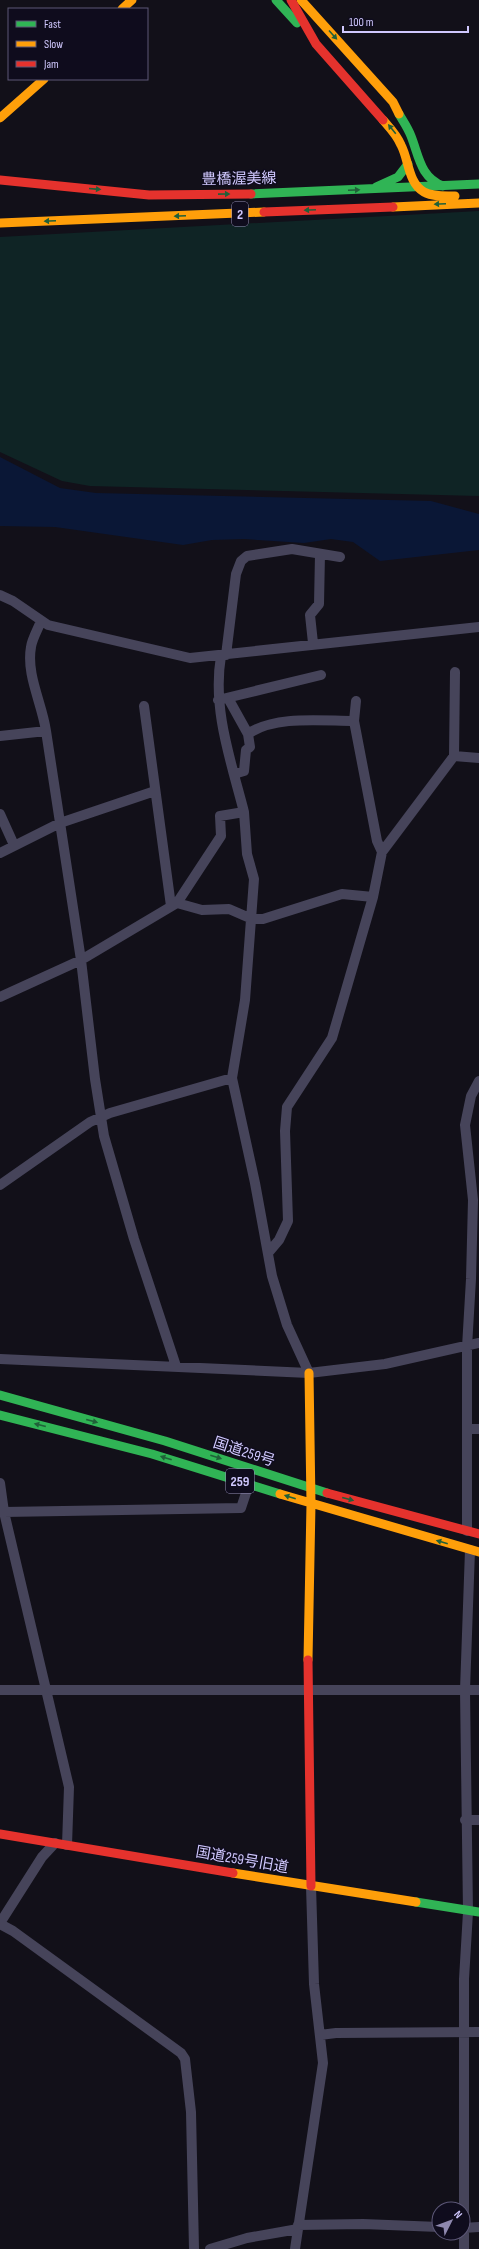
<svg xmlns="http://www.w3.org/2000/svg" width="479" height="2249" font-family="'Sofia Sans Condensed','Noto Sans JP',sans-serif">
<rect width="100%" height="100%" fill="#121019"/>
<path fill="#0f2425" d="M479 211V496L90 486 62 481 0 452V237Z"/>
<path fill="#0a1736" d="M0 457 60 488 96 493 431 501 479 514V550L380 561 353 542 331 539 304 543 244 539 212 540 183 545 55 527 0 526Z"/>
<g fill="none" stroke-linecap="round" stroke-linejoin="round">
<path stroke="#46445a" stroke-width="10" d="M0 595 13 601 48 625 190 658 479 627
M41 621C38 629 32 639 31 647 26 675 42 703 46 731L81 960 95 1079 104 1136 134 1239 176 1366
M313 643 310 615 319 604 320 554
M226 655 236 574 241 561 247 556 292 549 340 557
M228 698 248 734 250 747 246 750 244 771 234 774
M218 700 321 675
M356 701 354 721 377 841 382 852
M144 706 171 906
M248 734C275 715 322 721 354 721
M0 736 46 731
M454 756 455 672
M244 812 247 854 254 879 245 1000 232 1078 255 1183 272 1276 287 1325 309 1373
M0 814 14 845
M0 853 60 823 155 791
M177 903 202 910 229 909 252 919H263L342 894 373 897
M0 997 81 960 177 903 221 836 220 816 244 812C231 761 212 709 221 656
M0 1185 90 1122 110 1113 232 1078
M268 1253 279 1240 288 1221 285 1131 287 1107 332 1038 373 897 382 852 454 756 479 758
M0 1359 309 1373 385 1364 479 1343
M467 1429H479
M0 1483 4 1512 69 1787 67 1845
M4 1512 241 1508 249 1484
M467 1531V1347L471 1279 473 1200 465 1125 471 1096 479 1081
M0 1690H479
M465 1820H479
M0 1923 42 1857 55 1843
M0 1924 13 1931 181 2053 185 2059 191 2112 194 2249
M320 2035 336 2033 479 2032
M298 2225 363 2224 439 2227
M463 2228 479 2227
M210 2249 247 2238 298 2229
M295 2249 323 2063 314 1984 311 1886
M464 2249V1979L468 1912 465 1690 470 1550"/>
<path stroke="#30b455" stroke-width="9" d="M276 0 297 23
M399 114C403 121 408 128 411 136 419 156 420 177 443 186
M376 187 398 177 408 164
M251 194 479 184
M0 1395 165 1441 327 1493
M0 1415 152 1454 280 1494
M416 1902 479 1912"/>
<path stroke="#ff9f0a" stroke-width="9" d="M301 0 393 102 399 114
M122 9 132 0
M0 118 44 79
M383 120C390 128 397 135 401 145 409 160 408 183 424 192 433 197 445 196 455 196
M393 207 479 203
M0 223 264 212
M280 1494 479 1552
M308 1660 311 1504 309 1373
M233 1873 416 1902"/>
<path stroke="#e5322d" stroke-width="9" d="M291 0 316 44 383 120
M0 180 149 195 251 194
M264 212 393 207
M327 1493 479 1534
M308 1660 311 1886
M0 1834 233 1873"/>
</g>
<defs><path id="oneway-solid" d="M-6-.8H1V-3.2L6.5 0L1 3.2V.8H-6Z"/></defs>
<g fill="#206039">
<use href="#oneway-solid" transform="translate(333 35) rotate(48)"/>
<use href="#oneway-solid" transform="translate(392 129) rotate(-129)"/>
<use href="#oneway-solid" transform="translate(95 189) rotate(5)"/>
<use href="#oneway-solid" transform="translate(354 190) rotate(-2)"/>
<use href="#oneway-solid" transform="translate(224 194) rotate(-1)"/>
<use href="#oneway-solid" transform="translate(440 204) rotate(177)"/>
<use href="#oneway-solid" transform="translate(310 210) rotate(177)"/>
<use href="#oneway-solid" transform="translate(180 216) rotate(178)"/>
<use href="#oneway-solid" transform="translate(50 221) rotate(178)"/>
<use href="#oneway-solid" transform="translate(92 1421) rotate(15)"/>
<use href="#oneway-solid" transform="translate(40 1425) rotate(-166)"/>
<use href="#oneway-solid" transform="translate(216 1457) rotate(18)"/>
<use href="#oneway-solid" transform="translate(166 1458) rotate(-162)"/>
<use href="#oneway-solid" transform="translate(290 1497) rotate(-163)"/>
<use href="#oneway-solid" transform="translate(348 1499) rotate(15)"/>
<use href="#oneway-solid" transform="translate(442 1542) rotate(-164)"/>
</g>
<g text-anchor="middle" dominant-baseline="central" stroke-width="3" stroke-linejoin="round" paint-order="stroke">
<g fill="#0f0c1d" stroke="#9690ba" stroke-width="1">
<rect x="232" y="202" width="16" height="24" rx="3"/>
<rect x="226" y="1469" width="28" height="24" rx="3"/>
</g>
<g font-size="14" font-weight="bold" fill="#d0c8fe">
<text x="240" y="214">2</text>
<text x="240" y="1481">259</text>
</g>
<g font-size="15" fill="#d0c8fe" stroke="#0f0c1d">
<text transform="translate(239 179) rotate(-1)">豊橋渥美線</text>
<text transform="translate(244 1452) rotate(18)">国道259号</text>
<text transform="translate(242 1860) rotate(10)">国道259号旧道</text>
</g>
</g>
<rect x="8" y="8" width="140" height="72" fill="#0f0c1d" stroke="#5c5777"/>
<rect x="16" y="21" width="20" height="6" fill="#30b455" stroke="#5c5777"/>
<text x="44" y="28" font-size="12" fill="#d0c8fe">Fast</text>
<rect x="16" y="41" width="20" height="6" fill="#ff9f0a" stroke="#5c5777"/>
<text x="44" y="48" font-size="12" fill="#d0c8fe">Slow</text>
<rect x="16" y="61" width="20" height="6" fill="#e5322d" stroke="#5c5777"/>
<text x="44" y="68" font-size="12" fill="#d0c8fe">Jam</text>
<g transform="translate(451 2221) rotate(48)"><circle r="19" fill="#0f0c1d" stroke="#5c5777"/>
<path d="M0-3L7 15L0 10L-7 15Z" fill="#8e88ae"/>
<text y="-6" font-size="11" font-weight="bold" text-anchor="middle" fill="#d0c8fe">N</text>
</g>
<path d="M343 26v6h125v-6" fill="none" stroke="#d0c8fe" stroke-width="2"/>
<text x="349" y="26" font-size="12" fill="#d0c8fe" stroke="#0f0c1d" stroke-width="3" paint-order="stroke">100 m</text>
</svg>
